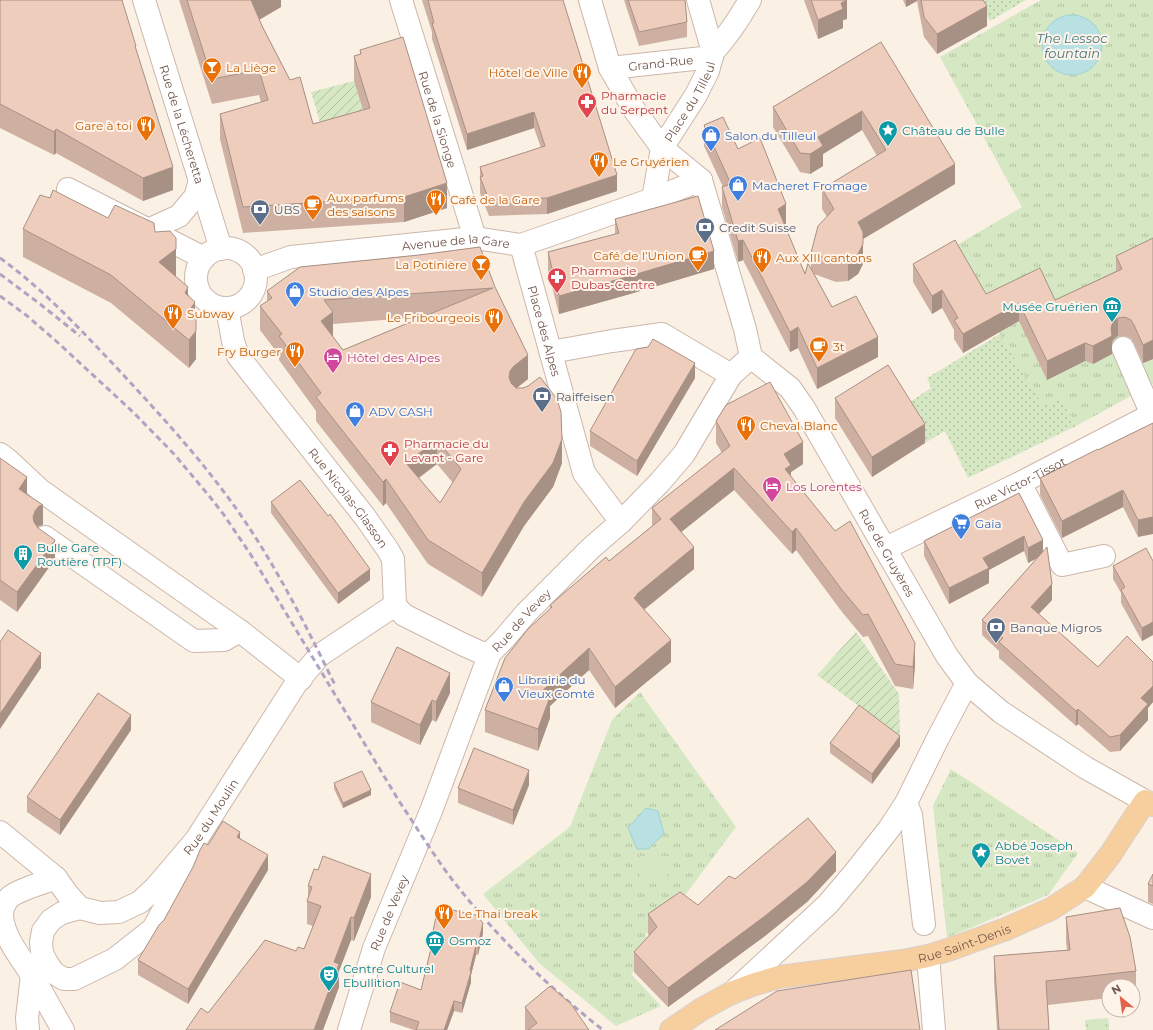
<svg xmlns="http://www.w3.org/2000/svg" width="1153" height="1030" font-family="Montserrat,sans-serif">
<defs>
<pattern id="grass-dots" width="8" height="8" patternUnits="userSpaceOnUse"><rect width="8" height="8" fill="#d5e8c3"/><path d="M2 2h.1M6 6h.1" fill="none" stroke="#b1bfa0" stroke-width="1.8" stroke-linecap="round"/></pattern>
<pattern id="park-tufts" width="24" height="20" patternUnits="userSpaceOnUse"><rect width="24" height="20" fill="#d5e8c3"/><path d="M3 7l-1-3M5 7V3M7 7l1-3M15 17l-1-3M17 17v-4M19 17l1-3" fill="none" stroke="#b1bfa0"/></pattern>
<pattern id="garden-furrows" width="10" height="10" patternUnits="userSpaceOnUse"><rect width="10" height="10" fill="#d5e8c3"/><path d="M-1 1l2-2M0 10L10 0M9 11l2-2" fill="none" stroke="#b1bfa0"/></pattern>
</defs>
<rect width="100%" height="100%" fill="#fbf0e4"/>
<path fill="url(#grass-dots)" d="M976 0H1026L990 21Z
M1000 334 1043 405 1061 398 1076 426 968 478 945 431 925 443 902 407 931 388 927 378Z"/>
<path fill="url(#park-tufts)" d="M1041 0H1153V384L1076 426 1061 398 1043 406 1000 334 952 248 1022 207 940 57Z
M640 692 736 827 671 914 645 935 654 946 631 974 661 1006 616 1026 539 963 483 894 570 827 612 720Z
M951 769 1078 853 1048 895 947 938 933 806Z
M1108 1018 1109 1030H1086L1085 1020Z"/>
<path fill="url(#garden-furrows)" d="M354 81 370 133 327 146 311 92Z
M856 632 899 694 900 737 817 675Z"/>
<path fill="#d5e8c3" d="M640 856H668L667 884 639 883Z"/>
<path fill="#b9e1e4" stroke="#a0d1d5" d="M1042 45a30 30 0 1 1 60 0a30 30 0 1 1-60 0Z
M646 808 658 811 664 834 648 849H637L628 828Z"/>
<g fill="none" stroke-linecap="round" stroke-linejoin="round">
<g stroke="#ccb7ab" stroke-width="24">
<g id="minor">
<path id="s1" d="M144 0 221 249"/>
<path id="s2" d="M401 0 475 238"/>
<path d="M590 0 610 68 633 108 662 148 701 180"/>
<path d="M713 52C728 36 739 19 750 0"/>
<path id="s3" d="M610 68 712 57"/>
<path id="s4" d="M701 180 745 329 751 357 790 388 804 408 947 656 967 683 1001 712 1086 768 1145 801"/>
<path d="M68 189 204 258"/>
<path id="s5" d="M653 199 662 148 696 95 708 71 713 52 698 0"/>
<path d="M148 230 179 216 195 197 200 181"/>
<path id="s6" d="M521 245 584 473 621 522"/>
<circle cx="226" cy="278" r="30"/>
<path id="s7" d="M254 270 291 257 475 238 521 245 653 199 701 180"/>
<path id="s8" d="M227 308 233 341 238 356 365 517 388 550 393 559 395 605 400 611 404 615 464 645 482 653H490"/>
<path d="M1123 348 1152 415"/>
<path d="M551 352 612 341 662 334 731 375"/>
<path d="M0 454 8 460 40 490 240 631 301 679"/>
<path d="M1020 483 1062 565 1104 556"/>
<path d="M45 537 194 641 224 640 240 631"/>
<path id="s9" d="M886 548 1020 483 1153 414"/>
<path d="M906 803 911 815 924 924"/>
<path id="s10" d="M0 832 56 878 68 895 80 908 100 913 119 912 140 902 156 887 196 840 297 682 320 655 395 605"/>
<path d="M56 878C44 883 16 890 8 899 4 904 2 910 2 916 4 938 20 956 31 974 42 992 52 1011 63 1030"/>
<path d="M1085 887 1153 918"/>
<path d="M80 908 62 913 51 920 43 931 41 942 42 953 47 963 54 973 64 979H74L115 959 153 929 182 876 188 861"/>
<path d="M928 956 934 1030"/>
<path d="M732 993 828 904 855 872 889 829 906 803 938 738 967 683"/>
<path d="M28 1030 27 1018 32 975"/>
<path id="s11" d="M349 1030 374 948 431 811 490 653 503 640 526 613 591 548 621 522 660 482 684 454 731 375 751 357"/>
</g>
</g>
<g stroke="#d8d0cd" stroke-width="24">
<g id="major">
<path id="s12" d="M671 1030 702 1009 731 993 755 984 779 977 903 961 928 956 951 949 1006 929 1051 909 1085 887 1110 855 1145 801 1153 805"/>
</g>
</g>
<use href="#minor" stroke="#fff" stroke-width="22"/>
<use href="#major" stroke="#f7cf9f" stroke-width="22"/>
<path stroke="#b2a3c4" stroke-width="3" stroke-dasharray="6 4" stroke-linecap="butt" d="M0 258C43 289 79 328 115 366 154 408 193 450 227 496 271 555 303 620 335 685
M0 274 40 304 80 336
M0 296 26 315 55 340 133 412 174 454 210 497 224 515 251 555 399 801C417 828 434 856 454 882 497 937 548 987 603 1030"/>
</g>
<path fill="#ceb0a2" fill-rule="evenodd" d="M0 0 136 51 173 190 143 201 56 153 54 155 0 128Z
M179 0H281V7L259 20 290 80 313 124 363 110 354 81V56L360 54V50L447 208 404 222 243 233 220 139V114L261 102 259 95 212 104Z
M422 0H563L617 191 547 214 489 216 480 193V167L541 148 534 128 467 150 432 39V32Z
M624 0H685L687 22V37L639 46Z
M804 0H846L847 19 843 20V28L818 39Z
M903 0H983L987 26 937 54 924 37 917 1 906 7Z
M881 42 955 184 863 239V264L858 274 848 281 836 282 814 274 832 307 878 357 817 389 798 348 790 352 743 260 738 262 722 207V187H723L704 146V125L738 149 786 224 784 225 805 274 811 269V253L827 217 822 209V189L877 156 862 130 823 154V166L810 174 800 172 773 127V107Z
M108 218 155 232 176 266V277L188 296 195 316 196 359 189 368 111 303 23 257V229Z
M615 219 714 269 630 294 559 314 548 271V252L615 234Z
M1153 238V359L1143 363 1134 343 1131 338 1125 336H1118L1113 340 1112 343V354L1093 364 1085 361 1047 380 1019 321 963 353 954 339V330L942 308 932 314 913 282V264L986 294 1055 300 1116 271V256Z
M480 247 528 379 517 388 562 463 553 487 524 526 482 597 428 564 386 503 383 506 316 421V411L279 360V355L260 330V306L267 301V291L419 255ZM422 317 343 350 332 337 333 324ZM437 464 453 483 440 503 419 478Z
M695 378 637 476 590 446V431Z
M835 398 925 443 872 477 835 418Z
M716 421 803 464 791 472V476L915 665 913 689 895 686 868 636 863 637 842 612 796 550 792 554 734 490 681 532 694 569 644 610 671 662 615 708 589 670 550 706V718L538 751 485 732V710L550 609V605L609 561 652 526V508L722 453 716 443Z
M1153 423 1138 537 1123 507 1062 538 1040 495V478L1098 450Z
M0 458 27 495 43 525 39 526 38 527 55 559 17 612 0 600Z
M1019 493 1043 551 1052 600 1039 614 1098 667 1153 662V702L1148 708V720L1120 751 1110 752 1078 724 1076 726 999 658V651L982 635V620L1037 558 1028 563 1024 551 989 570V583L949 604 924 556V541Z
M271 502 370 580 338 604 271 513Z
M1153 561V635L1142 641 1121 603V593L1113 579V566Z
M450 693 436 722 432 720 420 745 371 722V702Z
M131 730 60 835 27 812V797Z
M830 743 900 746 872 784 830 753Z
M334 783 371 795 343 808 334 789Z
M529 785 513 825 458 803V788Z
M240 838 268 870 188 1004 138 975V960L164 920 208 845Z
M836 871 807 902 765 936 668 1007 634 972V952L649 936 648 934V914L698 905 735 879Z
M1153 874V904L1148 902V884Z
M308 886 371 897 354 941 351 940 339 971V987L323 1030H186L208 1013 296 951 304 949 313 926 307 924V901L308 897Z
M1066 917 1136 971V995L1133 996V986H1109V998L1048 1005 1049 1030H997L994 981V956L1067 950 1066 942Z
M483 933 478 955H476L471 975V982L462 1013 454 1011 447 1030H414L390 1022V1012L421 990 432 943V936Z
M525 1007 589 1030H525Z"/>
<path fill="#a79084" d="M250 0H281V7L250 25Z
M847 0V19L843 20V28L818 39V20L841 3Z
M906 0H917V1L906 7Z
M987 6V26L937 54V34Z
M862 111V130L823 154V166L810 174V154L818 137Z
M534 112V128L467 150V134Z
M56 129V153L54 155V132Z
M955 164V184L863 239V264L858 274 848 281V261L858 222Z
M173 167V190L143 201V178Z
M617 175V191L547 214V198Z
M447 183V208L404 222V197Z
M786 204V224L778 229V209Z
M176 238V277L159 291V262Z
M743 240V260L738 262V241Z
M714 251V269L630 294 559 314V296Z
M188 287V315L185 293Z
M942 290V308L932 314V296Z
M195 302V330L191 308Z
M1019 303V321L963 353V334Z
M333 312V336L321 345V321Z
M1118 318V336L1113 340 1112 343V354L1093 364V346L1111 328 1113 322Z
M196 319V359L189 368V340Z
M798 327V348L790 352V332Z
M878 337V357L817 389V368Z
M1153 340V359L1143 363V345Z
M1085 343V361L1047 380V361Z
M528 355V379L514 390 509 377 510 371 514 366Z
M695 363V378L637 476V461Z
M925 424V443L872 477V457Z
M562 439V463L553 487 524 526 482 597V573Z
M437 440V464L406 487V463Z
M803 442V464L791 472V487L785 491 784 454Z
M734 468V490L670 541V519Z
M27 477V496L19 489Z
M386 479V503L383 506V482Z
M1123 490V507L1062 538V521Z
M43 505V525L39 526 35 530 33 517 35 511 39 506Z
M1153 517V534L1138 537V520Z
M796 528V550L792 554V532Z
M1024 536V551L989 570V583L949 604V588L983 558Z
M55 540V559L17 612V592Z
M1043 540V555L1028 563V548Z
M694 547V569L637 615 634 598 637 594Z
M370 569V580L338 604V593Z
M1052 584V600L1031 622V607Z
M1153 622V635L1142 641V628Z
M671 640V662L615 708V687Z
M915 643V665L913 689V667Z
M589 648V670L550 706V718L538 751V729L541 692Z
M41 653V668L0 729V714Z
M450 673V693L436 722V702Z
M1153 686V702L1148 708V720L1120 751V735L1141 698Z
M432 700V720L420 745V725Z
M1078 709V724L1076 726V711Z
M131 715V730L60 835V820Z
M900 736V746L872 784V774Z
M529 770V785L513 825V810Z
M371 790V795L343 808V803Z
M240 832V847L237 837Z
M836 852V871L807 902 765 936 668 1007V988Z
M268 855V870L188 1004V989Z
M371 874V897L354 941V918Z
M351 917V940L339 971V987L323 1030H314L334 962Z
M483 923V933L478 955V945Z
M476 945V955L471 975V982L462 1013V1003Z
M454 1001V1011L447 1030H444Z"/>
<path fill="#efcdbc" stroke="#a79084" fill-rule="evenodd" d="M0 0H122L136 46H135L173 167 143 178 56 129 54 132 0 104Z
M187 0H251L263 28 290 80 300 77 313 124 370 108 354 56 361 54 360 50 403 37 447 183 404 197 243 207 220 114 268 100 259 70 212 79Z
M428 0H563L617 175 547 198 489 200 480 177 483 176 480 167 545 146 534 112 467 134 432 23H434Z
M628 0H685L687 22 639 32Z
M811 0H847L841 3 843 9 818 20Z
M921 0H983L987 6 937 34 924 17Z
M881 42 955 164 858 222 863 232V244L858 254 848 261 836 262 811 253 818 226 834 209 822 189 886 150 862 111 818 137 823 146 810 154 800 153 773 107Z
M723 117 738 149 760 138 786 204 778 209 805 274 808 263 832 307 856 296 878 337 817 368 798 327 790 332 743 240 738 241 722 187 731 184 704 125Z
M53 190 108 218 115 205 154 223 155 232 170 231 176 238V249L159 262 188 287 185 293 195 302 191 308 196 319V331L189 340 111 275 23 229 40 195 50 198Z
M698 196 714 251 630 276 559 296 548 252 619 233 615 219Z
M1153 238V340L1143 345 1134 325 1131 320 1125 317 1118 318 1113 322 1111 328 1112 336 1093 346 1085 343 1047 361 1019 303 963 334 954 320 958 318 942 290 932 296 913 264 955 240 986 294 1040 268 1055 300 1122 269 1116 256Z
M480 247 495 287 528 355 514 366 510 371 509 377 511 383 516 388H523L528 386 540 377 557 399 561 412 562 439 553 463 524 502 482 573 428 540 386 479 383 482 316 397 321 393 279 336 282 334 260 306 272 298 267 291 300 267 419 255ZM493 288 343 350 321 321 333 312 324 300ZM437 440 461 469 440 503 406 463Z
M653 339 695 363 637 461 590 431 636 349 648 347Z
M888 365 925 424 872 457 835 398Z
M770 382 803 442 784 454 791 465 785 469 835 531 850 521 915 643 913 667 895 664 868 614 863 615 842 590 796 528 792 532 734 468 670 519 694 547 637 594V595L634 598 671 640 615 687 589 648 541 692 550 697 538 729 485 710 505 658 528 629 552 607 550 605 606 557 609 561 661 519 652 508 730 446 716 421 726 405Z
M1153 423V517L1138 520 1123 490 1062 521 1040 478 1098 449V450Z
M0 458 27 477 19 489 43 505 39 506 35 511 33 517 34 522 38 528 55 540 17 592 0 580Z
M300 480 328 516 330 514 370 569 338 593 271 502Z
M1019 493 1043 540 1028 548 1024 536 983 558 989 568 949 588 924 541Z
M1047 547 1052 584 1031 607 1098 667 1127 636 1153 662V686L1141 698 1148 704 1120 735 1110 737 1078 709 1076 711 999 642 1003 638 982 620Z
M1146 548 1153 561V622L1142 628 1121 590 1125 587 1113 566Z
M8 630 41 653 0 714V642Z
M397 647 450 673 436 702 432 700 420 725 371 702Z
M98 693 131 715 60 820 27 797Z
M859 705 900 736 872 774 830 743Z
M474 748 529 770 513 810 458 788Z
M362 771 371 790 343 803 334 783Z
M808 818 836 852 807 882 765 916 668 988 634 952 657 927 648 914 680 892 698 905 729 876 735 879Z
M223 821 240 832 237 837 268 855 188 989 138 960 159 925 164 920 193 867 200 850 204 843 208 845Z
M323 856 371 874 354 918 351 917 334 962 339 964 314 1030H186L201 1008 208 1013 265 940 296 951 298 947 304 949 321 906 307 901 312 887 308 886 314 869 318 870Z
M1153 874V886L1148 884Z
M438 907 476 915 483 923 478 945H476L470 970 471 972 462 1003 454 1001 444 1030H416L419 1022 390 1012 400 982 421 990 434 936H432Z
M1120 908 1130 937 1136 971 1046 981 1049 1030H999L994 956 1070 950 1066 917Z
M911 970 920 1030H715L777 991Z
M550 986 571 1004 589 1030H528L537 1023 525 1007Z"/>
<defs>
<g id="bar-pin" transform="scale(1)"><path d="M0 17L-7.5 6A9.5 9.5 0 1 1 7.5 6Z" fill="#e8710a" stroke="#fef4ea"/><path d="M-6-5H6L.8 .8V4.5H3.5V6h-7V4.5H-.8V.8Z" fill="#fff"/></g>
<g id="restaurant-pin" transform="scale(1)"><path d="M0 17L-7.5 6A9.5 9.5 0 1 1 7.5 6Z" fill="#e8710a" stroke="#fef4ea"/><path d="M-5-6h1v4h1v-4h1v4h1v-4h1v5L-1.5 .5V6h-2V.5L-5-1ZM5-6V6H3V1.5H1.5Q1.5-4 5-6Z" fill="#fff"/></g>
<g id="pharmacy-pin" transform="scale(1)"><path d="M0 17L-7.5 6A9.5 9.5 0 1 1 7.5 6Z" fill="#e0444e" stroke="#fef4ea"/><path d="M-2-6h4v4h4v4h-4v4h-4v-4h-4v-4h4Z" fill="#fff"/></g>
<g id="sight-pin" transform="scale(1)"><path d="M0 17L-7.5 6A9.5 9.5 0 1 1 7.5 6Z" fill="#0f9aa8" stroke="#fef4ea"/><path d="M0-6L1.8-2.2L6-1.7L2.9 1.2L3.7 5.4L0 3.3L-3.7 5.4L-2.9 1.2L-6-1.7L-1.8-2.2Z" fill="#fff"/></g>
<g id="shop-pin" transform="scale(1)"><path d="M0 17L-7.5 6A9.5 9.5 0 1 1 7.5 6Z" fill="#3f7fe0" stroke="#fef4ea"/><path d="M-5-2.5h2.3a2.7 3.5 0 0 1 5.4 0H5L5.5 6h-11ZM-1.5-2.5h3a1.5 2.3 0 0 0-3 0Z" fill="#fff"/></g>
<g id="cafe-pin" transform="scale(1)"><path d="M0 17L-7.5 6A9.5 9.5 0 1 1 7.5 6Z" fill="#e8710a" stroke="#fef4ea"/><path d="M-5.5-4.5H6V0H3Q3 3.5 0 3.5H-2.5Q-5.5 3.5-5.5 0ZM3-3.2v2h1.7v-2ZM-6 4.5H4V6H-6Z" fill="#fff"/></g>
<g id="bank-pin" transform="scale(1)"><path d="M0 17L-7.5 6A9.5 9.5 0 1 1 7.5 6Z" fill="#5c6f8a" stroke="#fef4ea"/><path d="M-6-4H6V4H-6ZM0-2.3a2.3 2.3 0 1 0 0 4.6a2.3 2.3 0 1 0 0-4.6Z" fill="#fff"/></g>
<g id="museum-pin" transform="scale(1)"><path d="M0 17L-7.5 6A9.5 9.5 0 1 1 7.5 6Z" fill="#0f9aa8" stroke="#fef4ea"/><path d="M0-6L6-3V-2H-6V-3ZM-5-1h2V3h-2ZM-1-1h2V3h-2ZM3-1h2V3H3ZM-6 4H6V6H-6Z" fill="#fff"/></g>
<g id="hotel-pin" transform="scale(1)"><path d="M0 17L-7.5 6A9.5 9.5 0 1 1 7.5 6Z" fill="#d1479c" stroke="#fef4ea"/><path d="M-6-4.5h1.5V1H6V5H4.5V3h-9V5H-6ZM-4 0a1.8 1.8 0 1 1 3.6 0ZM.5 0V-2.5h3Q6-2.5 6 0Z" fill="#fff"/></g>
<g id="supermarket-pin" transform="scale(1)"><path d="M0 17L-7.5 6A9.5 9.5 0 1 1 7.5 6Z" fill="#3f7fe0" stroke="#fef4ea"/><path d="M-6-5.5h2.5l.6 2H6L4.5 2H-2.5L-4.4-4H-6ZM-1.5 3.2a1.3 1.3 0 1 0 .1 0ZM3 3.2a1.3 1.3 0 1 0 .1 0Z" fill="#fff"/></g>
<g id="building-pin" transform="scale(1)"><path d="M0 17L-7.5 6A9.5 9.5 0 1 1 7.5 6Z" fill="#0f9aa8" stroke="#fef4ea"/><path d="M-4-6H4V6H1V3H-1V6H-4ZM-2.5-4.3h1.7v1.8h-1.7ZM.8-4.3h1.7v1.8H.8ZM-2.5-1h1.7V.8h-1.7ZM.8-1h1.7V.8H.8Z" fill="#fff"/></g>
<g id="theatre-pin" transform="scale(1)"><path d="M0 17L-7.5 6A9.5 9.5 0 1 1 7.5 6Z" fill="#0f9aa8" stroke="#fef4ea"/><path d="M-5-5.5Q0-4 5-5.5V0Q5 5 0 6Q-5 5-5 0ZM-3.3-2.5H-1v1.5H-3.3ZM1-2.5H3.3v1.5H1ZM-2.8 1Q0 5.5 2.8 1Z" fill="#fff"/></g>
</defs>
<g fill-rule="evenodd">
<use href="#bar-pin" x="212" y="67"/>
<use href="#restaurant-pin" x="582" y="72"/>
<use href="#pharmacy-pin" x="587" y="102"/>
<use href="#restaurant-pin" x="146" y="125"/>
<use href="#sight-pin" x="888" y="130"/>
<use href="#shop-pin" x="711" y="135"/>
<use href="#restaurant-pin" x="599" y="161"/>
<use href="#shop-pin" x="738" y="185"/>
<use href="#restaurant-pin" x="436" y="199"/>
<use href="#cafe-pin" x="313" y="204"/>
<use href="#bank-pin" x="260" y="209"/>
<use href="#bank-pin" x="705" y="227"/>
<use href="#cafe-pin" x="698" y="255"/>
<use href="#restaurant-pin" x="762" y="257"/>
<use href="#bar-pin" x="481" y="264"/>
<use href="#pharmacy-pin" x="557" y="277"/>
<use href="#shop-pin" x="295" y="291"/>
<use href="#museum-pin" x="1112" y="306"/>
<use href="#restaurant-pin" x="173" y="313"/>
<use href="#restaurant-pin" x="494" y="317"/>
<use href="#cafe-pin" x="819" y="346"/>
<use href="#restaurant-pin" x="295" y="351"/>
<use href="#hotel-pin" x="333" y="357"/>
<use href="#bank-pin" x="542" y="396"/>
<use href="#shop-pin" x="355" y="411"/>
<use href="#restaurant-pin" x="746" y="425"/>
<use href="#pharmacy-pin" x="390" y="450"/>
<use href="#hotel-pin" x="772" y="486"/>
<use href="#supermarket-pin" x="961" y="523"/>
<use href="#building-pin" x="23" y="554"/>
<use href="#bank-pin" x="996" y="627"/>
<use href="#shop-pin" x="504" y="686"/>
<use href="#sight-pin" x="981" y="852"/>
<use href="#restaurant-pin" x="444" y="913"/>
<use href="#museum-pin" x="435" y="940"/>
<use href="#theatre-pin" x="329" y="975"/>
</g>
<g text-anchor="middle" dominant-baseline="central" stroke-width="4" stroke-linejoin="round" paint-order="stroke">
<g font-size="12" fill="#72564b" stroke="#fef4ea">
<text stroke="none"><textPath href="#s3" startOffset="51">Grand-Rue</textPath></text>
<text stroke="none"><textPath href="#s5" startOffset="106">Place du Tilleul</textPath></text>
<text stroke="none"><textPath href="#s2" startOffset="125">Rue de la Sionge</textPath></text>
<text stroke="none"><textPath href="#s1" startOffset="130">Rue de la Lécheretta</textPath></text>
<text stroke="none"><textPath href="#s7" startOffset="205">Avenue de la Gare</textPath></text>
<text stroke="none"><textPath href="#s6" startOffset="89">Place des Alpes</textPath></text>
<text stroke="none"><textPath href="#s9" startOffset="149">Rue Victor-Tissot</textPath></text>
<text stroke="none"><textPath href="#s8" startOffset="229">Rue Nicolas-Glasson</textPath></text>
<text stroke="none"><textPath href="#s4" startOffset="425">Rue de Gruyères</textPath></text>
<text stroke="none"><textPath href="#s11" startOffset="448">Rue de Vevey</textPath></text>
<text stroke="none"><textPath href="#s10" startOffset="285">Rue du Moulin</textPath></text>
<text stroke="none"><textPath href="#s11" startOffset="124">Rue de Vevey</textPath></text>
<text stroke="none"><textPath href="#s12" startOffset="310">Rue Saint-Denis</textPath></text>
</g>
<g font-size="12" fill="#c56008" stroke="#fef4ea" text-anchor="start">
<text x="226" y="67">La Liège</text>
<text x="568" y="72" text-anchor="end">Hôtel de Ville</text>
<text x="132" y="125" text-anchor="end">Gare à toi</text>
<text x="613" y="161">Le Gruyérien</text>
<text x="327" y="197">Aux parfums<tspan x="327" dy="14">des saisons</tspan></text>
<text x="450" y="199">Café de la Gare</text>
<text x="684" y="255" text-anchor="end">Café de l’Union</text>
<text x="776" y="257">Aux XIII cantons</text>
<text x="467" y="264" text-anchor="end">La Potinière</text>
<text x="187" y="313">Subway</text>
<text x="480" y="317" text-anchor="end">Le Fribourgeois</text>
<text x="833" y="346">3t</text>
<text x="281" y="351" text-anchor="end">Fry Burger</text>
<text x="760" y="425">Cheval Blanc</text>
<text x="458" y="913">Le Thai break</text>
</g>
<g font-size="12" fill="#be3a42" stroke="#fef4ea" text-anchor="start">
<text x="601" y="95">Pharmacie<tspan x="601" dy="14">du Serpent</tspan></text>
<text x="571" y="270">Pharmacie<tspan x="571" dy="14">Dubas-Centre</tspan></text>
<text x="404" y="443">Pharmacie du<tspan x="404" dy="14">Levant - Gare</tspan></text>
</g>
<g font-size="12" fill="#0d838f" stroke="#fef4ea" text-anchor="start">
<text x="902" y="130">Château de Bulle</text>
<text x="1098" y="306" text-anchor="end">Musée Gruérien</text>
<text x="37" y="547">Bulle Gare<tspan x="37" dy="14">Routière (TPF)</tspan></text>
<text x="995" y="845">Abbé Joseph<tspan x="995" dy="14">Bovet</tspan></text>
<text x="449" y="940">Osmoz</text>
<text x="343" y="968">Centre Culturel<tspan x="343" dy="14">Ebullition</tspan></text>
</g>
<g font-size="12" fill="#366cbe" stroke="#fef4ea" text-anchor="start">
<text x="725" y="135">Salon du Tilleul</text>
<text x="752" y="185">Macheret Fromage</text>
<text x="309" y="291">Studio des Alpes</text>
<text x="369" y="411">ADV CASH</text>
<text x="975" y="523">Gaia</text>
<text x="518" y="679">Librairie du<tspan x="518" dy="14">Vieux Comté</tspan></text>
</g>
<g font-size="12" fill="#4e5e75" stroke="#fef4ea" text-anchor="start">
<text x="274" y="209">UBS</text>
<text x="719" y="227">Credit Suisse</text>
<text x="556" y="396">Raiffeisen</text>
<text x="1010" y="627">Banque Migros</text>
</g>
<g font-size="12" fill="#b23c85" stroke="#fef4ea" text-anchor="start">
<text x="347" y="357">Hôtel des Alpes</text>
<text x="786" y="486">Los Lorentes</text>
</g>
<g font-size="13" font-style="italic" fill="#43787e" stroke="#fef4ea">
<text x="1072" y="38">The Lessoc<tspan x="1072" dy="15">fountain</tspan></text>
</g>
</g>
<g transform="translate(1121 998) rotate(331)"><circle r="19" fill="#fef4ea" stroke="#c6b5aa"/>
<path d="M0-3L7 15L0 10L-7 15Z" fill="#e0634e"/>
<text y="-6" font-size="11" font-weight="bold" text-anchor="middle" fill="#72564b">N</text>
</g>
</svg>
